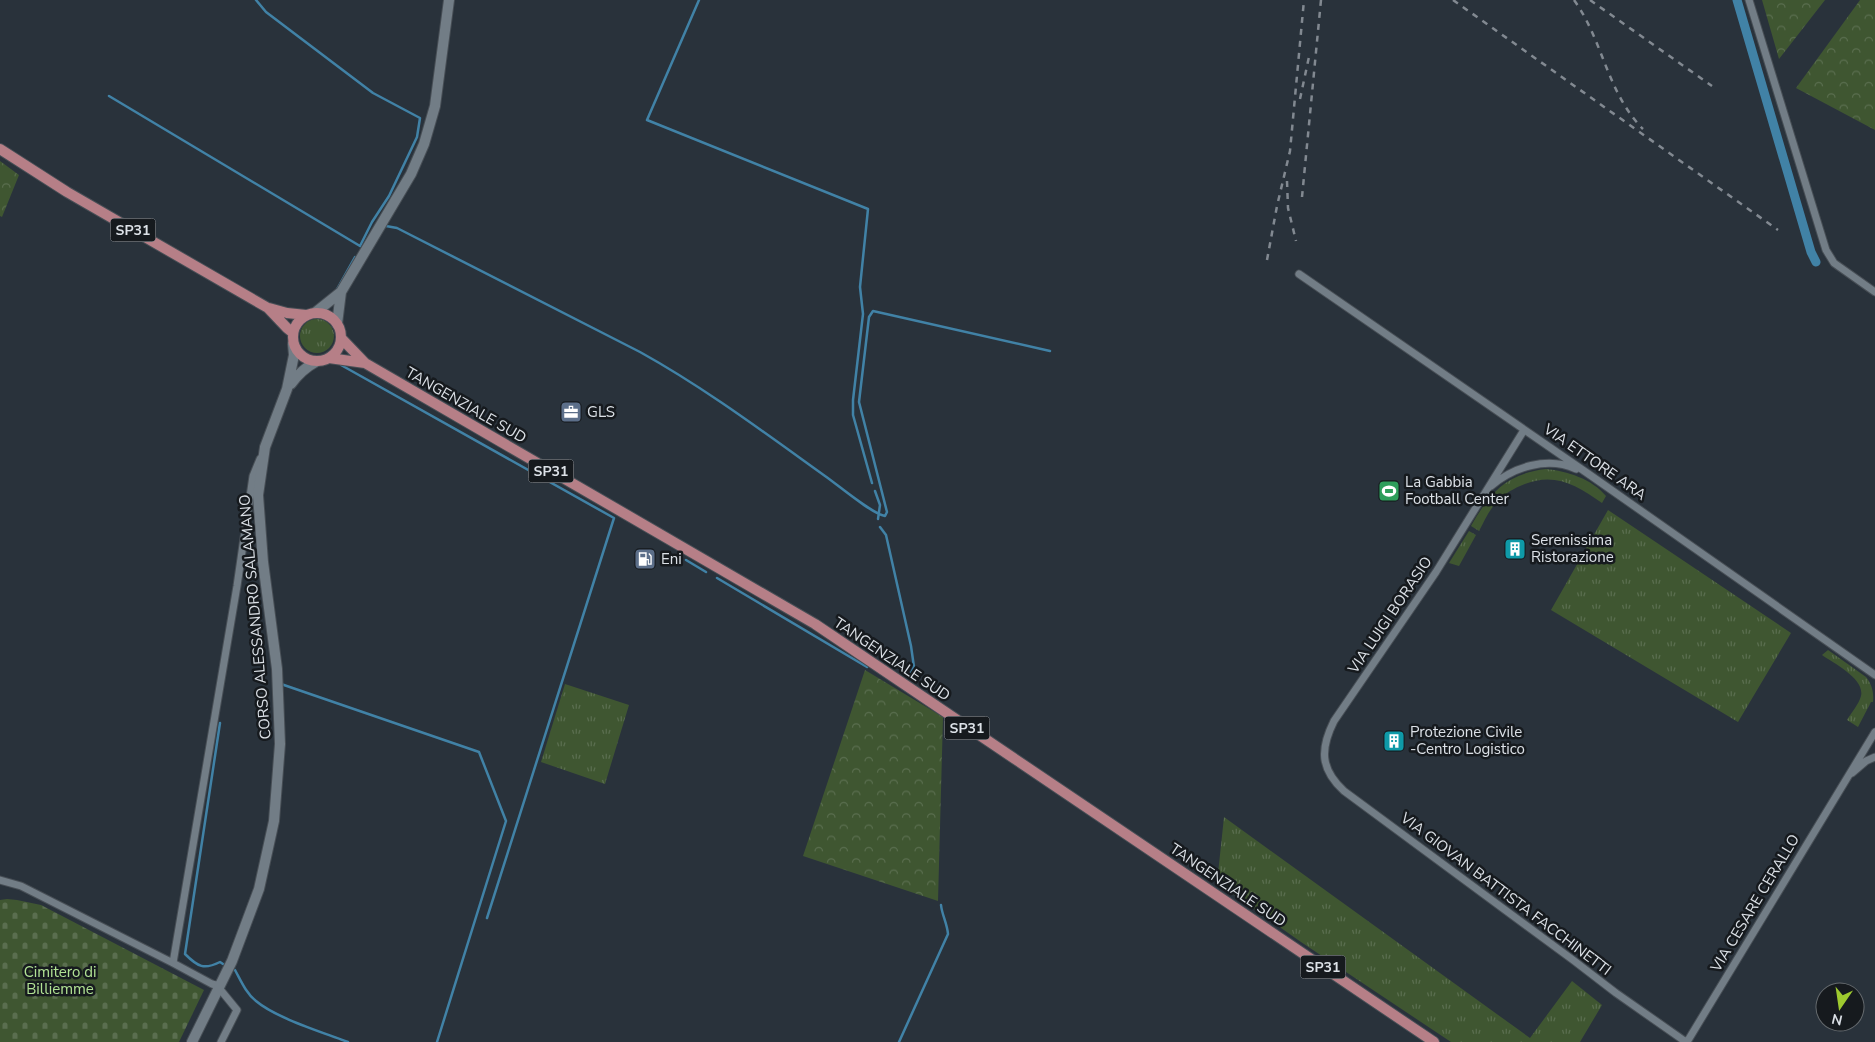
<svg xmlns="http://www.w3.org/2000/svg" width="1875" height="1042" font-family="'Nunito Sans',sans-serif">
<defs>
<pattern id="grass-tufts" width="24" height="20" patternUnits="userSpaceOnUse" patternTransform="scale(1.25)"><rect width="24" height="20" fill="#3f5631"/><path d="M3 7l-1-3M5 7V3M7 7l1-3M15 17l-1-3M17 17v-4M19 17l1-3" fill="none" stroke="#5a6e4f"/></pattern>
<pattern id="forest-crowns" width="20" height="18" patternUnits="userSpaceOnUse" patternTransform="scale(1.25)"><rect width="20" height="18" fill="#3f5631"/><path d="M2 6a3 3 0 1 1 6 0M12 15a3 3 0 1 1 6 0" fill="none" stroke="#5a6e4f"/></pattern>
<pattern id="cemetery-stones" width="16" height="16" patternUnits="userSpaceOnUse" patternTransform="scale(1.25)"><rect width="16" height="16" fill="#3f5631"/><path d="M2 7V4a2 2 0 0 1 4 0v3zM10 15v-3a2 2 0 0 1 4 0v3z" fill="#5a6e4f"/></pattern>
</defs>
<rect width="100%" height="100%" fill="#29323b"/>
<path fill="url(#grass-tufts)" d="M300 336a17 17 0 1 1 34 0a17 17 0 1 1-34 0Z
M1546 469C1567 471 1592 479 1606 496L1602 503C1575 484 1553 471 1520 486 1511 490 1501 496 1495 504 1488 512 1484 522 1479 531L1471 526C1490 493 1505 474 1546 469Z
M1608 510 1791 633 1738 722 1551 610Z
M1469 531 1476 535 1459 566 1449 563Z
M1828 650 1866 677C1872 684 1874 693 1873 702H1871L1858 727 1847 720C1851 713 1859 704 1861 696 1865 679 1835 664 1822 655Z
M565 684 629 705 605 784 541 762Z
M1224 817 1530 1038 1572 981 1602 1005 1580 1042H1451L1301 942 1217 883Z"/>
<path fill="url(#forest-crowns)" d="M1762 0H1825L1779 59Z
M1860 0H1875V130L1796 88Z
M0 161 19 175 2 217 0 216Z
M865 670 943 717 938 901 803 856Z"/>
<path fill="url(#cemetery-stones)" d="M7 899 17 900 41 905 204 990 179 1042H0V900Z"/>
<g fill="none" stroke-linecap="round" stroke-linejoin="round">
<path stroke="#4182a6" stroke-width="2.5" d="M256 0 266 12 373 93 420 118 417 137 389 196 372 222 360 246
M699 0 647 120 868 209 860 287 863 314 853 400V415L872 483
M109 96 360 246
M386 226 397 228 640 352C705 388 765 433 825 476 838 485 872 514 885 516L887 512 859 402 869 317 873 311 1050 351
M336 291 355 257
M341 365 614 518 487 918
M875 491 880 505 878 519
M880 527 886 535 911 646 914 667 910 675
M686 560 706 572
M717 578 867 667
M281 684 479 752 506 821 437 1042
M220 723 185 954C198 967 204 970 220 962L223 964
M235 970C241 981 246 993 256 1001 276 1018 322 1032 348 1042
M899 1042 948 934C947 923 942 915 941 905"/>
<path stroke="#4182a6" stroke-width="9" d="M1737 0 1811 252 1816 262"/>
<g stroke="#474e55" stroke-width="9">
<path id="street" d="M1749 0 1826 250 1834 263 1875 292
M1299 274 1590 475 1875 675
M1524 430 1436 572 1334 721C1320 749 1320 769 1344 791L1573 960 1616 993 1686 1042
M1491 486C1514 467 1547 456 1576 469
M1852 773 1866 761 1875 757
M0 880 21 886 173 963 212 984 220 986
M173 963 237 586 253 476 260 459
M219 988 237 1010 221 1042
M1687 1042 1875 732"/>
</g>
<g stroke="#474e55" stroke-width="12">
<path id="secondary" d="M316 312 341 292 411 174 424 144 435 106 449 0
M337 324 341 292
M291 384C298 374 306 367 317 361
M192 1042 232 961 259 889 274 821 280 744 277 669 263 562 258 495 265 447 287 389 294 355 293 344"/>
</g>
<g stroke="#474e55" stroke-width="12">
<path id="primary" d="M0 149 67 192 268 308 287 328 292 332
M269 308 287 313 306 315
M293 337a24 24 0 1 1 48 0a24 24 0 1 1-48 0Z
M341 338 365 363 815 624 1434 1042
M329 358 365 363"/>
</g>
<use href="#street" stroke="#727d86" stroke-width="7"/>
<use href="#secondary" stroke="#727d86" stroke-width="10"/>
<use href="#primary" stroke="#b67f87" stroke-width="10"/>
<path stroke="#828991" stroke-width="2.5" stroke-dasharray="6 6" stroke-linecap="butt" d="M1453 0 1778 230
M1574 0C1603 40 1607 93 1643 129
M1590 0 1712 86
M1300 99 1310 52
M1287 181 1288 208 1296 241
M1302 197 1321 0
M1267 260 1277 206 1290 151 1304 0"/>
</g>
<defs>
<g id="office-square" transform="scale(1.125)"><rect x="-9" y="-9" width="18" height="18" rx="4" fill="#5c6f8a" stroke="#161a1e"/><path d="M-6-3h4V-5.5h4V-3h4V5H-6ZM-1-4.5V-3h2v-1.5ZM-6 0V1H6V0Z" fill="#fff"/></g>
<g id="stadium-square" transform="scale(1.125)"><rect x="-9" y="-9" width="18" height="18" rx="4" fill="#2e9e5b" stroke="#161a1e"/><path d="M0-5a6.5 5 0 1 0 0 10a6.5 5 0 1 0 0-10ZM-3.5-1.8h7v3.6h-7Z" fill="#fff"/></g>
<g id="building-square" transform="scale(1.125)"><rect x="-9" y="-9" width="18" height="18" rx="4" fill="#0f9aa8" stroke="#161a1e"/><path d="M-4-6H4V6H1V3H-1V6H-4ZM-2.5-4.3h1.7v1.8h-1.7ZM.8-4.3h1.7v1.8H.8ZM-2.5-1h1.7V.8h-1.7ZM.8-1h1.7V.8H.8Z" fill="#fff"/></g>
<g id="fuel-square" transform="scale(1.125)"><rect x="-9" y="-9" width="18" height="18" rx="4" fill="#5c6f8a" stroke="#161a1e"/><path d="M-5.5-6h7V0h2V4h1.3V-2.5L3-4.5l.8-.8L6-3V5H2.5V1h-1V6h-7ZM-4.2-4.7v3.2H.2V-4.7Z" fill="#fff"/></g>
</defs>
<g fill-rule="evenodd">
<use href="#office-square" x="571" y="412"/>
<use href="#stadium-square" x="1389" y="491"/>
<use href="#building-square" x="1515" y="549"/>
<use href="#fuel-square" x="645" y="559"/>
<use href="#building-square" x="1394" y="741"/>
</g>
<g text-anchor="middle" dominant-baseline="central" stroke-width="5" stroke-linejoin="round" paint-order="stroke">
<g fill="#161a1e" stroke="#a1a5ab" stroke-width="1">
<rect x="110.5" y="218.5" width="45" height="23" rx="4"/>
<rect x="528.5" y="459.5" width="45" height="23" rx="4"/>
<rect x="944.5" y="716.5" width="45" height="23" rx="4"/>
<rect x="1300.5" y="955.5" width="45" height="23" rx="4"/>
</g>
<g font-size="14" font-weight="bold" fill="#dce1e7">
<text x="133" y="230">SP31</text>
<text x="551" y="471">SP31</text>
<text x="967" y="728">SP31</text>
<text x="1323" y="967">SP31</text>
</g>
<g font-size="15" fill="#dce1e7" stroke="#161a1e">
<text transform="translate(466 405) rotate(30)">TANGENZIALE SUD</text>
<text transform="translate(1595 462) rotate(35)">VIA ETTORE ARA</text>
<text transform="translate(1390 615) rotate(-56)">VIA LUIGI BORASIO</text>
<text transform="translate(255 617) rotate(-95)">CORSO ALESSANDRO SALAMANO</text>
<text transform="translate(892 659) rotate(34)">TANGENZIALE SUD</text>
<text transform="translate(1228 885) rotate(34)">TANGENZIALE SUD</text>
<text transform="translate(1506 894) rotate(37)">VIA GIOVAN BATTISTA FACCHINETTI</text>
<text transform="translate(1755 903) rotate(-59)">VIA CESARE CERALLO</text>
</g>
<g font-size="15" fill="#dce1e7" stroke="#161a1e" text-anchor="start">
<text x="587" y="412">GLS</text>
<text x="1405" y="482">La Gabbia<tspan x="1405" dy="17">Football Center</tspan></text>
<text x="1531" y="540">Serenissima<tspan x="1531" dy="17">Ristorazione</tspan></text>
<text x="661" y="559">Eni</text>
<text x="1410" y="732">Protezione Civile<tspan x="1410" dy="17">-Centro Logistico</tspan></text>
</g>
<g font-size="15" fill="#b1e294" stroke="#161a1e">
<text x="60" y="972">Cimitero di<tspan x="60" dy="17">Billiemme</tspan></text>
</g>
</g>
<g transform="translate(1840 1007) rotate(193)"><circle r="24" fill="#161a1e" stroke="#656a6e"/>
<path d="M0-4L9 19L0 12L-9 19Z" fill="#9eca2f"/>
<text y="-8" font-size="14" font-weight="bold" text-anchor="middle" fill="#dce1e7">N</text>
</g>
</svg>
